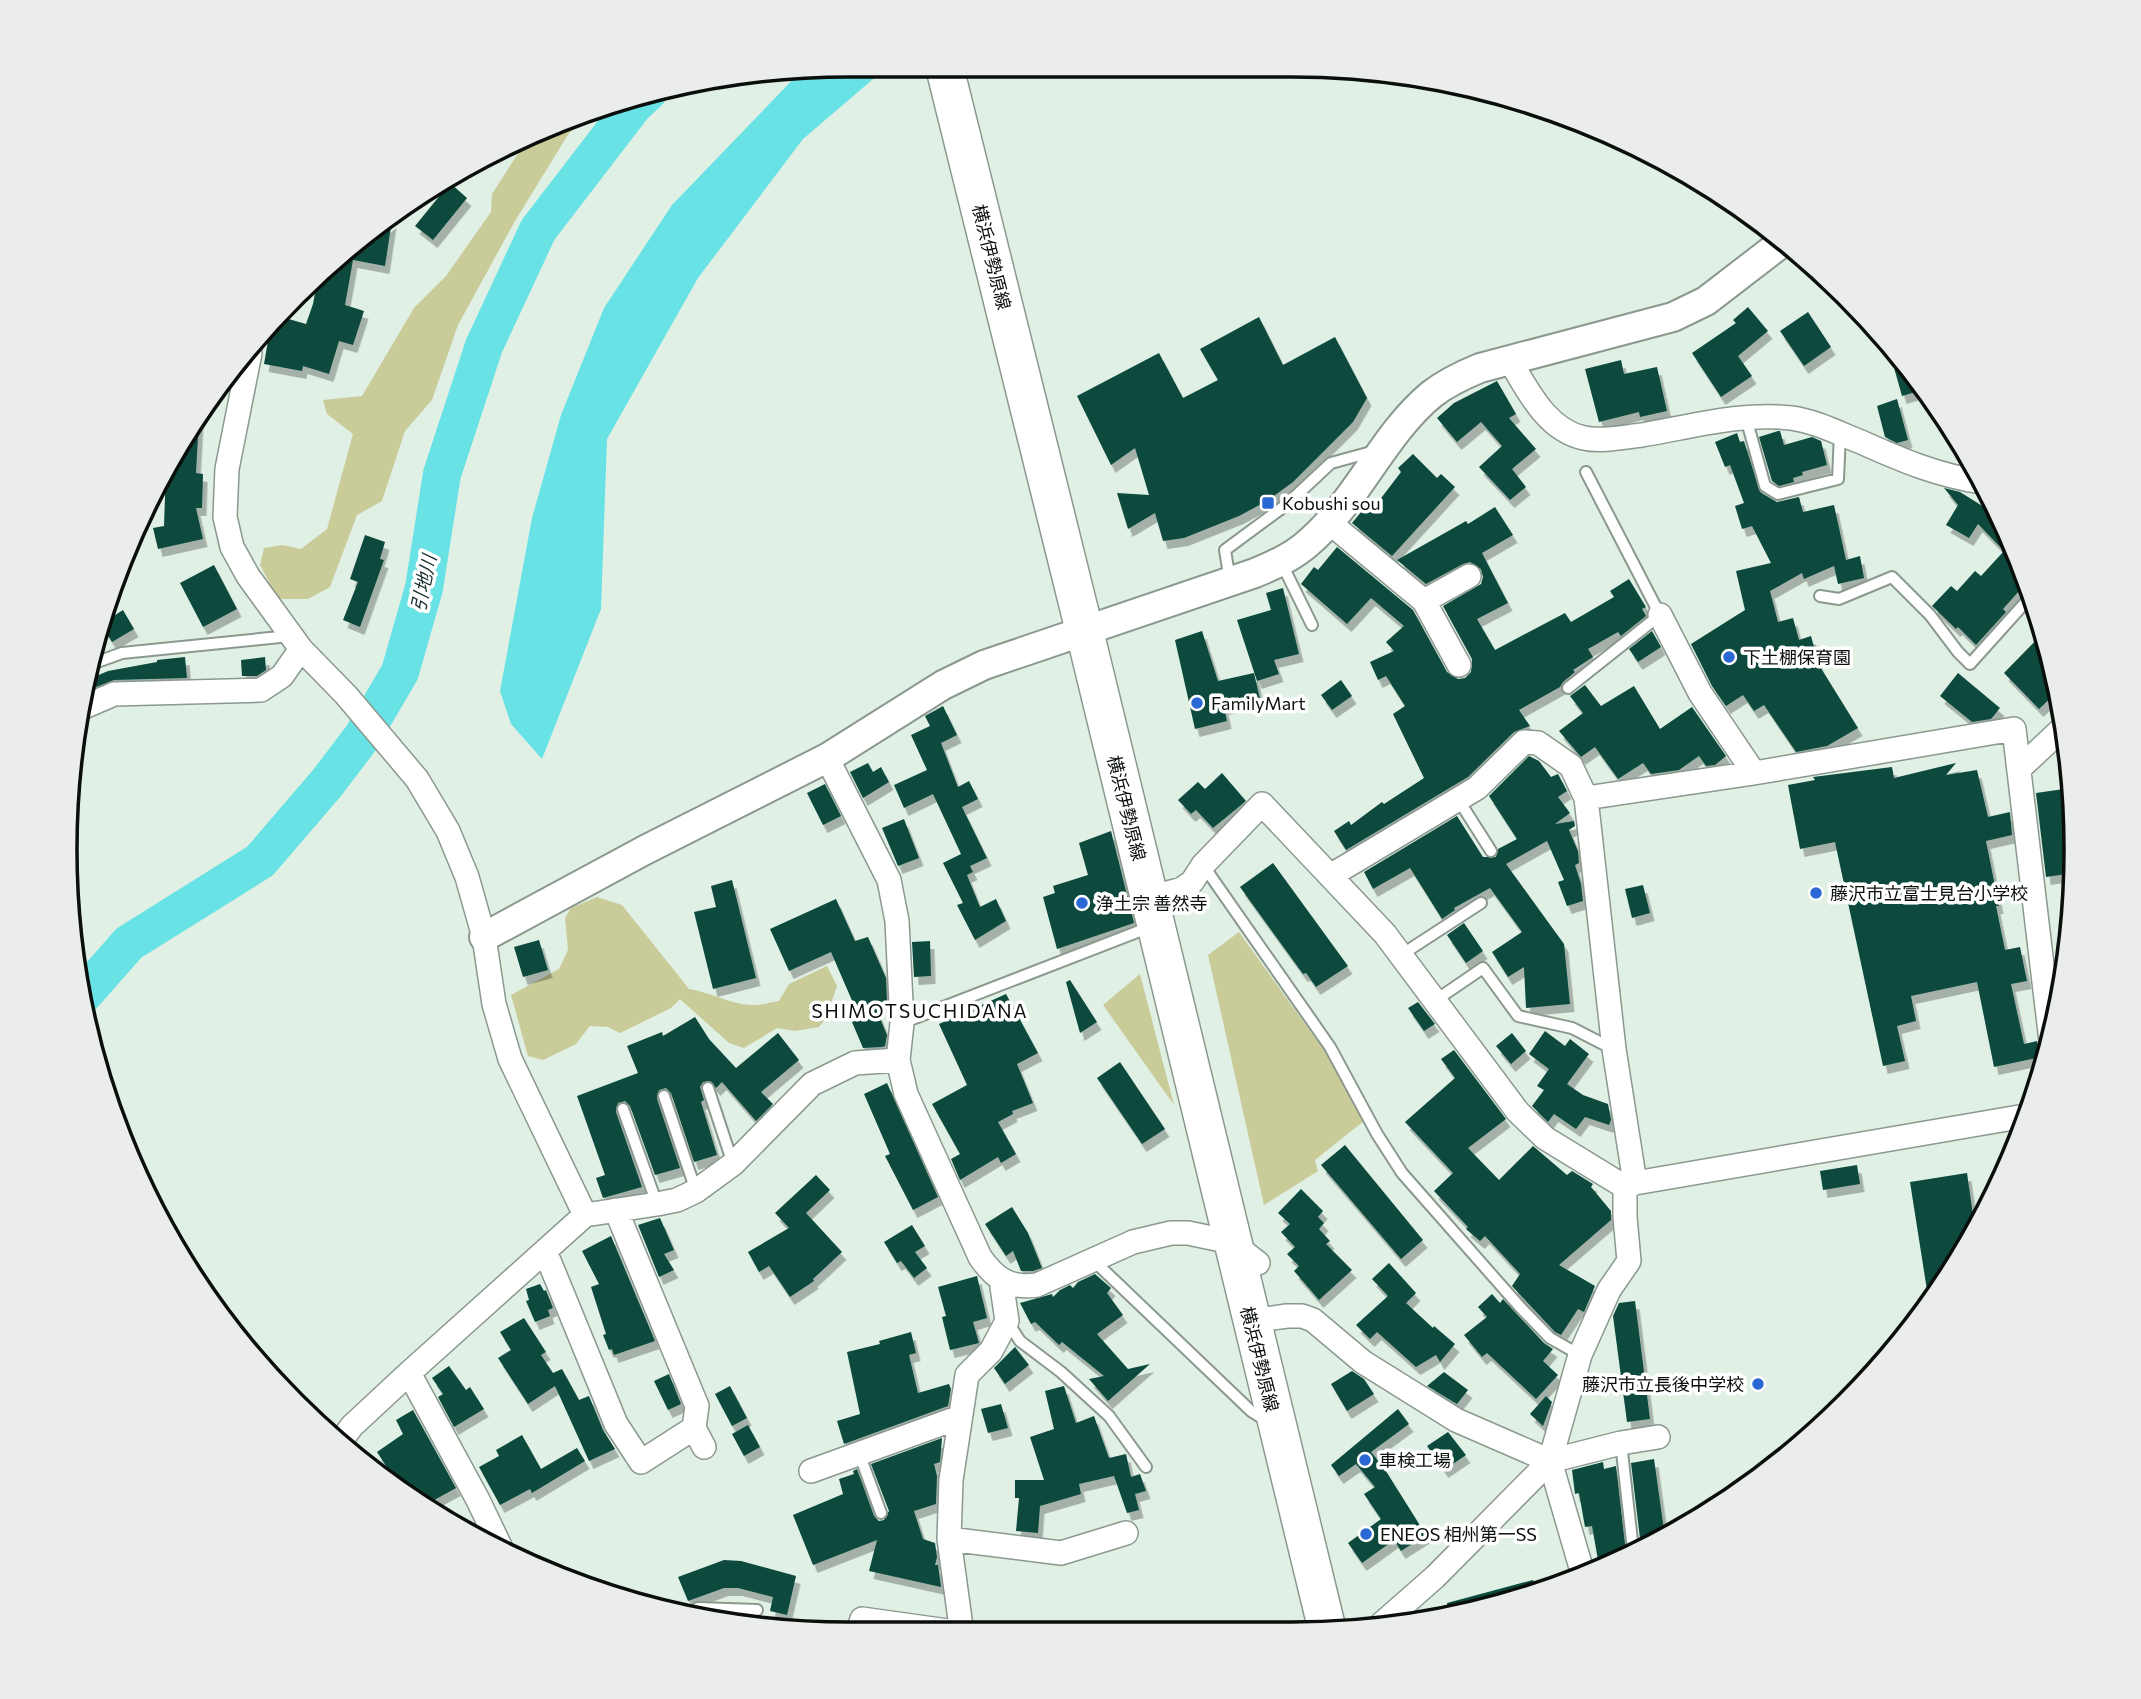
<svg xmlns="http://www.w3.org/2000/svg" width="2141" height="1699" font-family="Commissioner,'Noto Sans JP',sans-serif">
<defs>
<filter id="shadow"><feDropShadow dx="4.5" dy="8" stdDeviation="0" flood-color="#0004"/></filter>
</defs>
<rect width="100%" height="100%" fill="#e1f0e5"/>
<path fill="#c9cb98" d="M583 118 569 133 515 221 458 325 432 400 405 431 382 501 357 515 330 587 308 599H278L260 565 264 548 282 545 301 549 327 529 353 434 327 414 323 400 362 396 414 308 446 276 491 212 492 194 526 141Z
M597 897 622 905 689 989C710 992 729 1004 751 1005 760 1006 770 1002 779 1001L789 984 827 966 837 986 826 1018 819 1027 795 1031 777 1028 744 1048 729 1043 680 999 671 1008 620 1033 608 1027 590 1026 576 1044 543 1060 528 1056 511 995 559 969 568 950 565 918 571 908Z
M1239 932 1333 1063 1364 1121 1315 1160 1318 1171 1264 1205 1208 955Z
M1140 974 1174 1105 1103 1005Z"/>
<path fill="#68e2e4" d="M849 65H877L879 74 803 139 698 278 607 439 601 609 542 759 511 724 500 691 532 518 561 415 604 308 672 205 801 71Z"/>
<g fill="none" stroke-linecap="round" stroke-linejoin="round">
<path stroke="#68e2e4" stroke-width="38" d="M84 994 129 943 260 861 327 783 362 737 400 672 424 588 442 474 484 346 538 230 634 105 649 91"/>
</g>
<path fill="#094a3d" filter="url(#shadow)" d="M450 183 467 198 433 240 415 226Z
M392 220 385 266 353 260 345 305 364 311 353 345 339 341 329 374 303 366 302 371 264 364 270 329 278 316 306 324 313 304 318 276Z
M1748 307 1768 331 1738 356 1752 376 1721 397 1692 353 1736 323 1733 320Z
M1808 312 1831 347 1804 366 1780 331Z
M1259 317 1283 365 1335 337 1367 398 1353 422 1293 482 1267 501 1239 516 1184 538 1163 541 1155 513 1128 529 1117 493 1149 495 1135 448 1111 465 1077 396 1159 353 1183 398 1218 380 1200 349Z
M1887 343 1914 371 1926 389 1902 396Z
M1621 360 1624 374 1657 367 1667 411 1640 417 1639 412 1599 422 1585 369Z
M1497 381 1516 414 1509 418 1536 449 1512 469 1526 487 1510 500 1479 467 1502 446 1481 422 1457 442 1437 418 1454 403Z
M1897 399 1908 440 1897 443 1885 437 1877 406Z
M199 419 196 473 203 474 202 508H196L203 539 158 549 153 528 164 526 166 468 170 457Z
M1778 431H1780L1784 445 1812 437 1821 441 1827 465 1802 472 1803 475 1793 478 1794 482 1779 486 1772 481 1759 437Z
M1737 433 1740 442 1744 441 1760 492 1777 502 1799 497 1803 512 1834 505 1846 560 1860 556 1864 578 1838 584 1834 566 1804 579 1802 573 1770 591 1778 622 1793 618 1799 640 1811 636 1819 665 1858 728 1827 746 1796 752 1764 705 1754 711 1743 695 1726 706 1712 686 1691 644 1745 610 1736 571 1771 563 1752 526 1742 529 1735 506 1744 503 1730 465 1725 467 1715 442Z
M1413 454 1437 478 1441 474 1455 487 1392 556 1352 523 1366 506 1372 510 1401 472 1398 468Z
M1944 488 1960 492 1997 515 2027 582 2003 609 2006 612 1976 645 1958 627 1956 629 1932 606 1951 586 1957 591 1975 571 1981 576 2004 551 1978 524 1969 538 1946 525 1958 505Z
M1495 507 1513 535 1482 553 1508 603 1477 619 1495 650 1565 613 1571 622 1614 597 1610 591 1629 579 1646 607 1642 609 1646 616 1621 636 1618 632 1588 649 1593 657 1573 670 1575 672 1563 682 1560 687 1519 710 1530 726 1514 732 1468 777 1346 850 1334 831 1349 821 1351 825 1382 802 1384 804 1424 778 1393 714 1405 706 1386 676 1378 680 1370 662 1394 651 1386 642 1404 626 1371 598 1347 624 1301 584 1314 567 1318 570 1337 547 1413 610 1447 672 1458 679 1465 678 1471 672 1472 659 1443 606 1481 584 1483 577 1481 569 1470 562 1463 564 1426 584 1397 560 1466 521 1468 524Z
M365 535 385 542 380 559 384 560 360 627 343 620 358 582 350 579Z
M214 565 237 609 203 627 180 583Z
M1283 588 1299 654 1274 660 1279 674 1257 681 1237 620 1271 610 1266 593Z
M123 610 134 629 112 642 101 624Z
M1202 631 1218 681 1254 673 1260 699 1224 707 1227 721 1195 729 1175 640Z
M1652 631 1661 647 1638 662 1629 649Z
M2043 633 2057 692 2039 709 2004 673Z
M185 657 187 678 114 680 86 691 87 680 108 671 157 662V660Z
M265 657 266 670 257 676H242L241 660Z
M1958 673 2000 708 1991 719 1972 722 1940 696Z
M1341 680 1352 696 1332 710 1321 695Z
M1585 685 1601 706 1634 686 1660 729 1692 707 1726 756 1715 765 1706 766 1699 756 1679 770 1651 774 1643 763 1618 779 1595 747 1581 757 1559 731 1583 713 1570 696Z
M943 706 957 735 941 743 958 787 969 781 978 799 962 807 987 858 970 866 973 872 967 875 980 907 996 899 1006 921 975 940 957 905 963 903 943 863 961 854 933 794 904 808 894 785 927 770 911 735 930 726 925 716Z
M1529 756 1539 761 1551 777 1558 774 1567 791 1558 797 1570 813 1555 824 1574 821 1575 826 1569 830 1578 851 1579 863 1575 865 1581 884 1583 901 1567 906 1558 882 1564 880 1547 841 1506 864 1564 944 1570 1004 1526 1008 1524 967 1508 977 1492 952 1522 932 1490 888 1454 908 1455 910 1442 919 1410 868 1373 889 1364 872 1457 816 1483 857H1496L1498 849 1517 839 1489 796Z
M868 763 873 772 881 767 889 782 863 798 850 772Z
M1956 763 1946 775 1977 770 1988 817 2010 812 2012 835 1986 841 1999 906H1996L2005 950 2020 947 2027 981 2011 984 2024 1044 2037 1041 2041 1057 1994 1067 1977 982 1911 996 1916 1021 1897 1026 1905 1061 1883 1066 1835 842 1800 849 1788 785 1815 780 1813 777 1892 767 1894 778Z
M1222 773 1246 801 1213 828 1196 810 1191 814 1178 800 1198 782 1205 789Z
M825 784 841 816 823 825 807 793Z
M2071 788 2074 873 2046 877 2036 793Z
M904 819 919 858 898 866 882 828Z
M1111 831 1134 923 1057 949 1043 897 1055 893 1053 886 1088 875 1079 843Z
M1273 863 1348 966 1316 987 1306 973 1303 974 1240 887Z
M732 880 756 978 713 989 694 912 716 907 711 886Z
M1643 885 1650 913 1632 918 1625 889Z
M836 899 855 941 868 937 886 978 887 1001 875 1006 887 1035 885 1046 882 1047 863 1048 852 1022 860 1019 831 952 789 971 770 929Z
M1464 923 1483 951 1466 963 1447 935Z
M539 940 548 970 523 977 514 947Z
M930 941 931 976 914 977 912 942Z
M1070 980 1097 1022 1080 1033 1066 982Z
M1006 994 1038 1053 1017 1064 1033 1103 1012 1111 1013 1114 998 1122 1016 1154 1001 1163 998 1157 960 1180 951 1159 960 1154 932 1104 967 1085 939 1024Z
M1418 1002 1435 1024 1424 1031 1408 1008Z
M695 1017 709 1039 736 1068 778 1033 799 1060 761 1092 773 1104 756 1121 722 1082 716 1088 710 1081 703 1082 700 1087 704 1100 701 1102 717 1155 694 1162 671 1093 666 1088 659 1090 657 1099 680 1168 655 1175 630 1106 625 1101 618 1103 616 1112 642 1187 603 1198 596 1178 605 1175 577 1096 638 1073 627 1046 662 1032 663 1036Z
M1545 1031 1565 1046 1570 1039 1589 1054 1567 1084 1583 1095 1608 1104 1611 1120 1609 1125 1585 1117 1576 1129 1554 1114 1548 1122 1532 1106 1544 1090 1537 1086 1549 1069 1529 1054Z
M1512 1033 1526 1051 1511 1064 1496 1046Z
M1454 1050 1506 1119 1468 1148 1499 1180 1533 1146 1567 1175 1572 1171 1593 1184 1591 1187 1611 1211V1220L1559 1265 1595 1286 1584 1312 1578 1309 1561 1335 1555 1332 1512 1286 1520 1274 1485 1236 1480 1241 1466 1229 1468 1227 1434 1191 1453 1173 1405 1122 1455 1078 1441 1059Z
M1120 1062 1165 1129 1142 1144 1097 1078Z
M887 1083 938 1197 913 1210 885 1156 890 1154 864 1094Z
M1345 1145 1423 1240 1401 1259 1321 1165Z
M1857 1165 1860 1184 1823 1190 1820 1171Z
M1967 1173 1973 1215 1985 1214 1929 1303 1910 1182Z
M816 1175 830 1190 806 1213 842 1252 813 1279 814 1281 790 1297 769 1266 759 1272 748 1252 789 1228 775 1213Z
M1301 1189 1323 1211 1318 1217 1324 1223 1319 1229 1330 1241 1326 1244 1352 1270 1319 1300 1294 1271 1299 1266 1287 1254 1295 1247 1281 1232 1290 1224 1278 1213Z
M1012 1207 1028 1233 1042 1268 1033 1271H1021L1013 1251 1006 1256 985 1224Z
M660 1218 674 1250 664 1254 674 1270 659 1277 638 1225Z
M912 1225 925 1246 915 1252 927 1268 914 1278 901 1261 897 1263 884 1242Z
M611 1236 655 1341 614 1355 612 1349 609 1350 603 1335 606 1334 591 1287 599 1284 582 1251Z
M1389 1263 1416 1293 1406 1303 1433 1328 1434 1326 1455 1344 1440 1362 1436 1355 1416 1367 1377 1332 1370 1339 1356 1325 1388 1296 1372 1279Z
M1095 1274 1111 1288 1107 1293 1123 1315 1097 1334 1128 1369 1150 1364 1108 1401 1089 1379 1104 1376 1062 1342 1059 1345 1035 1322 1031 1324 1020 1303 1052 1294 1053 1297 1060 1290 1070 1285 1073 1288 1078 1282Z
M977 1276 987 1318 973 1322 979 1343 950 1350 942 1317 946 1316 938 1287Z
M540 1284 544 1291 546 1290 553 1308 548 1310 550 1316 535 1322 526 1301 529 1300 526 1289Z
M1492 1294 1500 1303 1503 1299 1544 1343 1553 1349 1543 1361 1558 1375 1536 1399 1487 1353 1482 1357 1464 1335 1487 1317 1478 1307Z
M1635 1301 1650 1419 1627 1422 1613 1316 1619 1303Z
M524 1318 546 1352 541 1355 553 1373 562 1369 579 1400 589 1396 603 1430 615 1449 589 1461 555 1386 528 1404 498 1358 511 1350 500 1332Z
M911 1332 916 1353 909 1355 918 1393 949 1384 951 1389 948 1406 844 1444 837 1421 860 1414 847 1352 880 1344 879 1341Z
M1015 1347 1029 1365 1005 1384 994 1368Z
M449 1366 466 1390 470 1387 484 1409 454 1427 438 1397 443 1394 432 1378Z
M1352 1371 1364 1379 1374 1394 1347 1411 1331 1384Z
M1444 1372 1468 1390 1457 1404 1427 1386Z
M669 1374 681 1404 668 1410 654 1381Z
M730 1386 747 1418 732 1426 715 1394Z
M1064 1386 1076 1423 1094 1416 1109 1458 1126 1454 1131 1477 1140 1474 1146 1491 1135 1494 1139 1510 1127 1513 1114 1476 1079 1484 1081 1494 1040 1506 1038 1533 1016 1531 1019 1498H1015V1480H1044L1030 1437 1054 1429 1045 1391Z
M1546 1396 1552 1402 1543 1426 1530 1414Z
M1001 1404 1008 1428 988 1433 981 1409Z
M1398 1409 1409 1424 1371 1452 1384 1468 1426 1535 1401 1551 1394 1540 1362 1563 1348 1543 1381 1519 1364 1494 1375 1487 1356 1464 1339 1476 1331 1465Z
M413 1410 456 1488 427 1504 401 1489 377 1452 403 1434 396 1420Z
M748 1425 760 1447 744 1456 732 1434Z
M1448 1432 1466 1455 1444 1470 1427 1446Z
M522 1435 541 1469 577 1448 585 1461 532 1493 530 1489 500 1505 479 1467 499 1456 496 1450Z
M942 1438 940 1462 934 1464 937 1476 936 1504 914 1511 923 1539 935 1543 937 1557 935 1565H938L941 1587 869 1571 877 1540 813 1565 793 1515 843 1494 839 1479 854 1474 853 1471 857 1469 874 1516 879 1521 884 1520 889 1511 871 1464Z
M1654 1459 1665 1537 1641 1547 1631 1463Z
M1603 1462 1604 1469 1616 1466 1626 1553 1598 1560 1592 1526 1585 1527 1579 1493 1575 1494 1572 1470Z
M724 1560 741 1561 796 1576 787 1615 770 1611 773 1597 738 1588H724L688 1601 678 1577Z
M1533 1580 1536 1590 1495 1607 1449 1615 1447 1603Z"/>
<g fill="none" stroke-linecap="round" stroke-linejoin="round">
<g stroke="#8b988e" stroke-width="14">
<path id="service" d="M1746 418 1765 486 1778 494 1838 479 1840 433
M1281 562 1312 625
M1230 581 1225 550 1286 505 1331 463 1375 451
M1820 596 1839 599 1892 577 1930 615 1958 652 1970 664 2033 594
M89 665 122 653 290 636
M1568 688 1660 615 1586 472
M1458 799 1491 851
M1203 865 1330 1047 1377 1134 1402 1173 1520 1307 1550 1338 1580 1355
M1401 955 1481 903
M1436 1000 1483 968 1518 1016 1572 1028 1613 1049
M902 1023 1150 927
M708 1088 733 1164
M664 1096 696 1191
M623 1109 657 1204
M1092 1259 1251 1411 1259 1416 1268 1414
M1007 1321 1020 1341 1061 1372 1109 1416 1146 1467
M1621 1443 1633 1550
M859 1453 881 1513
M695 1619 698 1608 757 1610"/>
</g>
<g stroke="#8b988e" stroke-width="26">
<path id="minor" d="M250 353 227 469 225 517 232 547 248 576 301 649 346 695 417 779 448 831 467 877 484 937 494 1004 510 1059 585 1215
M1509 359C1527 389 1546 430 1584 438 1601 442 1624 437 1642 435 1690 427 1742 412 1791 418 1815 421 1838 433 1861 442 1901 460 1939 476 1982 482
M1330 523 1424 601 1459 665
M1424 601 1469 576
M1660 615 1700 693 1754 773
M84 707 114 694 261 690 282 676 301 649
M827 758 889 880 897 921 902 1023 898 1060 906 1094 980 1257C995 1279 1010 1289 1037 1285L1133 1242 1171 1233H1188L1231 1242 1258 1263
M2019 769 2065 726
M1330 876 1477 788 1524 742 1538 743 1571 766 1586 798
M1167 893 1182 889 1192 882 1203 865 1262 804 1385 934 1518 1112 1545 1138 1625 1187
M1635 1183 1614 1049 1586 798 1754 773 2014 729 2051 1041
M616 1210 697 1406 694 1428 704 1447
M545 1251 616 1424 641 1462 694 1428
M1251 1321 1287 1316H1302L1313 1320 1363 1362 1456 1420 1550 1461 1582 1571
M409 1373 478 1500 500 1546
M340 1442 352 1426 409 1373 585 1215 657 1204 677 1200 696 1191 733 1164 812 1084 855 1063 898 1060
M1550 1461 1621 1443 1658 1437
M811 1471 960 1417
M949 1539 1061 1553 1126 1533
M1378 1627 1435 1577 1550 1461 1580 1355 1609 1290 1629 1261 1625 1217V1187L1635 1183 2025 1116
M857 1634 862 1619 962 1633
M962 1634 949 1539 951 1480 967 1375 991 1351 1007 1321 1001 1280"/>
</g>
<g stroke="#8b988e" stroke-width="32">
<path id="tertiary" d="M484 937 645 850 827 758 943 685 984 665 1255 573C1274 565 1292 557 1307 544 1357 502 1383 434 1432 394 1446 383 1463 375 1480 368L1673 317 1706 301 1784 241"/>
</g>
<g stroke="#8b988e" stroke-width="40">
<path id="primary" d="M944 65 1084 629 1328 1633"/>
</g>
<use href="#service" stroke="#fff" stroke-width="10"/>
<use href="#minor" stroke="#fff" stroke-width="23"/>
<use href="#tertiary" stroke="#fff" stroke-width="28"/>
<use href="#primary" stroke="#fff" stroke-width="37"/>
</g>
<g fill="#2968d5" stroke="#fff" stroke-width="2.5">
<rect x="1261" y="496" width="14" height="14" rx="3.5"/>
<circle cx="1729" cy="657" r="7"/>
<circle cx="1197" cy="703" r="7"/>
<circle cx="1816" cy="893" r="7"/>
<circle cx="1082" cy="903" r="7"/>
<circle cx="1758" cy="1384" r="7"/>
<circle cx="1365" cy="1460" r="7"/>
<circle cx="1366" cy="1534" r="7"/>
</g>
<g text-anchor="middle" dominant-baseline="central" stroke-width="7" stroke-linejoin="round" paint-order="stroke">
<g font-size="18" fill="#0a0f0c" stroke="#fff">
<text transform="translate(992 257) rotate(76)">横浜伊勢原線</text>
<text transform="translate(1127 808) rotate(76)">横浜伊勢原線</text>
<text transform="translate(1260 1359) rotate(76)">横浜伊勢原線</text>
</g>
<g font-size="18" fill="#0a0f0c" stroke="#fff" text-anchor="start">
<text x="1282" y="503">Kobushi sou</text>
<text x="1743" y="657">下土棚保育園</text>
<text x="1211" y="703">FamilyMart</text>
<text x="1830" y="893">藤沢市立富士見台小学校</text>
<text x="1096" y="903">浄土宗 善然寺</text>
<text x="1744" y="1384" text-anchor="end">藤沢市立長後中学校</text>
<text x="1379" y="1460">車検工場</text>
<text x="1380" y="1534">ENEOS 相州第一SS</text>
</g>
<g font-size="19" font-style="italic" fill="#192f2f" stroke="#fff">
<text transform="translate(423 583) rotate(-78)">引地川</text>
</g>
<g font-size="19" letter-spacing="2" fill="#0a0f0c" stroke="#fff">
<text x="920" y="1010">SHIMOTSUCHIDANA</text>
</g>
</g>
<path d="M0 0H2141V1699H0ZM849 77H1292A772 772 0 0 1 2064 849V850A772 772 0 0 1 1292 1622H849A772 772 0 0 1 77 850V849A772 772 0 0 1 849 77Z" fill="#ebecec" fill-rule="evenodd"/>
<path fill="none" stroke="#0a0f0c" stroke-width="3.5" d="M849 77H1292A772 772 0 0 1 2064 849V850A772 772 0 0 1 1292 1622H849A772 772 0 0 1 77 850V849A772 772 0 0 1 849 77Z"/>
</svg>
